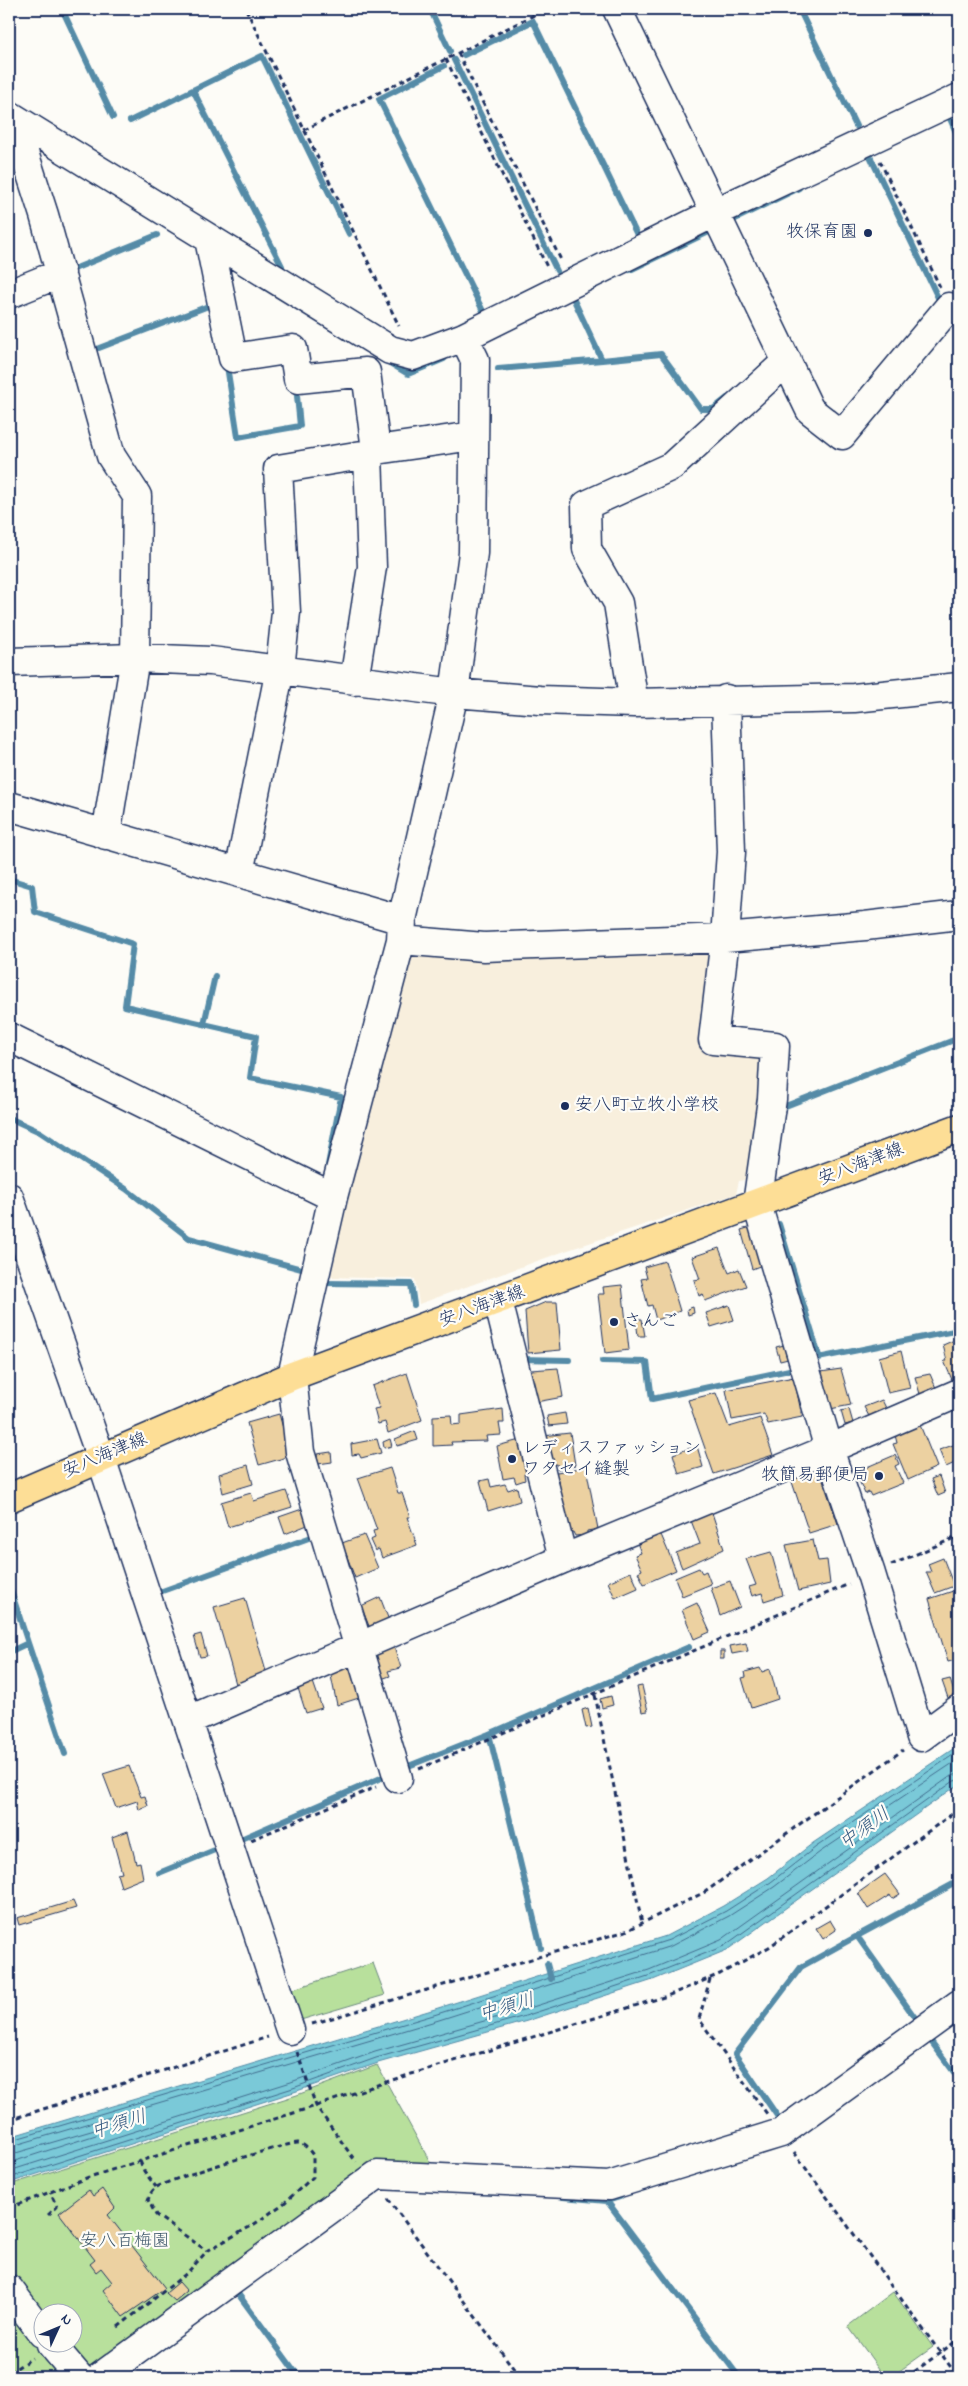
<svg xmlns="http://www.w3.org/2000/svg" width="968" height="2386" font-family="'Indie Flower','Klee One',sans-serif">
<rect width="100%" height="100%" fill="#fdfcf7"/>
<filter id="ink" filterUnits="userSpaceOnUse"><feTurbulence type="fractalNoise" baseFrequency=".02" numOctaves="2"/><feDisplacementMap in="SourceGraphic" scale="10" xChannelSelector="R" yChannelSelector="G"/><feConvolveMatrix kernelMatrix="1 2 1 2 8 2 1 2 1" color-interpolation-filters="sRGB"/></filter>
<g filter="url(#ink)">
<path fill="#f8efdd" d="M711 947 705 1046 766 1058 748 1179 739 1181 736 1194 565 1251 419 1304 415 1279 327 1277 410 952Z"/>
<path fill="#b8e09c" stroke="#6a887d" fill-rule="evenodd" d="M373 1963 385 1995 294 2022 284 1992Z
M377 2065 436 2173 375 2170 88 2377H9V2185L297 2095ZM42 2314H72V2344H42Z
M893 2292 933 2347 891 2377H885L848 2326Z"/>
<path fill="#7ac9d8" stroke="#548ba7" d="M959 1745V1784L727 1950 653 1980 527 2021 378 2063 294 2092 9 2183V2137L435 2009 666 1936 723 1906 768 1878 813 1843Z"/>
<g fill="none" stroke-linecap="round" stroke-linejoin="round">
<path stroke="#416d8f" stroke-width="1" d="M9 2141 437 2014 669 1940 726 1911 771 1882 816 1847 959 1751
M9 2147 439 2020 671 1946 729 1916 774 1887 820 1852 959 1759
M9 2155 98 2129 101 2131 99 2134 9 2163
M9 2171 291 2082 375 2052 523 2010 649 1970 721 1940 951 1776 959 1774
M9 2178 293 2088 376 2058 525 2016 651 1975 724 1946 954 1781 959 1780"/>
<path stroke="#548ba7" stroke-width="6" d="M62 9 113 117
M430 9 450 51
M799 9 856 126
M464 55 533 21 638 237
M454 60 557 271
M444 66 379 99 483 311
M193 90 282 266
M948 114 959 139
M130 121 262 56 349 234
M869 154 941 304
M727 223 799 188
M630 270 715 229
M69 271 157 235
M573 298 602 360 661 354 701 409H713L727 398
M99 348 211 305
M388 362 408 374 444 359
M227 366 238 437 300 426 296 386
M498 369 602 360
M9 879 32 886 35 912 133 944 125 1006 256 1036 250 1078 341 1097 328 1165
M204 1024 215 976
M783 1107 959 1038
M9 1118 40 1132 126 1189 189 1238 305 1270
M779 1224 819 1356
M325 1283 411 1284 414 1305
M520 1359 569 1360
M813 1359 959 1330
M602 1361 647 1362 652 1399 794 1369
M9 1585 28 1643 9 1652
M154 1594 317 1535
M28 1643 65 1754
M489 1734 689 1647
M401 1769 489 1734 541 1948
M234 1842 390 1774
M159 1873 222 1847
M547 1964 551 1979
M918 2022 857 1936 959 1881
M930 2040 959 2079
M780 2120 735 2054 801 1967 857 1936
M563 2197 607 2201 620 2197
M607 2201 739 2377
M236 2291 299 2377"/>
</g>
<path fill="#ecd1a1" stroke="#1b2f5e" d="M751 1227 762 1265 752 1269 741 1230Z
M719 1248 729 1273 739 1269 746 1286 705 1301 703 1294 699 1296 694 1280 700 1279 692 1257Z
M665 1261 680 1311 656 1320 652 1305 648 1306 641 1279 647 1278 644 1267Z
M622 1285 629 1350 605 1353 598 1294H604L603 1287Z
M546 1302H557L561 1350 528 1353 525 1311Z
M729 1305 734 1320 711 1327 706 1313Z
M693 1307 694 1313 688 1315 687 1309Z
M636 1319H642L645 1336H638Z
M959 1338V1379L953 1382 944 1361H947L943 1345Z
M784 1345 788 1359 780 1361 776 1347Z
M901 1351 910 1388 888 1393 879 1357Z
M558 1368 563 1397 536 1402 531 1370Z
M841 1369 851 1405 830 1409 821 1372Z
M407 1373 422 1420 388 1433 385 1422 378 1424 374 1409 379 1408 372 1386Z
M930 1374 936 1388 920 1394 915 1377Z
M794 1377 802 1417 768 1424 764 1414 732 1420 726 1390Z
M716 1393 729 1427 760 1418 773 1455 714 1474 688 1400Z
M882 1400 887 1410 870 1418 864 1407Z
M503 1409 504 1423H499L501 1435 486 1436 487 1441 451 1442 452 1445 433 1446V1416L451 1415 452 1425 461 1424V1415Z
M849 1409 853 1423 845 1425 841 1411Z
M565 1413 567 1424 549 1426 547 1416Z
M279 1414 291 1456 259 1465 247 1423Z
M920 1425 937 1467 908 1480 893 1444 897 1443 895 1435Z
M415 1431 418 1440 397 1446 395 1439Z
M570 1433 575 1465 558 1469 557 1464 547 1466 543 1436Z
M377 1439 381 1453 361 1458 359 1454 352 1455 351 1444Z
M390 1439 392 1446 384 1448 383 1442Z
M520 1440 529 1473 524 1474 525 1480 516 1483 514 1477 503 1479 497 1446Z
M959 1443V1461L946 1467 939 1450Z
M697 1446 703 1467 679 1474 673 1454Z
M331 1452 332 1462 318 1464 317 1454Z
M895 1455 899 1464 895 1466 903 1483 871 1496 869 1492 865 1494 857 1476 862 1475 860 1470Z
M248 1465 253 1484 223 1493 219 1474Z
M586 1467 598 1529 587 1531V1535L575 1536 573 1532 565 1533 555 1491H560L559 1479 552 1480 551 1473Z
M390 1468 398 1493H402L410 1517H407L417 1545 382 1558 379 1549 375 1551 370 1540 375 1538 373 1531 377 1530 358 1478Z
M819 1469 838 1524 809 1533 790 1476Z
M939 1476 945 1493 938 1496 931 1479Z
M489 1479 491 1487 505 1484 508 1490 517 1487 520 1501 488 1511 480 1481Z
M286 1491 292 1507 228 1527 221 1502 251 1493 254 1501Z
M305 1508 310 1524 285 1534 279 1517Z
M711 1510 724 1549 682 1568 676 1553 700 1544 690 1518Z
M659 1530 676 1570 644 1584 638 1572 642 1570 635 1555 641 1553 636 1540Z
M364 1535 378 1568 355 1578 342 1543Z
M813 1540 818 1561 827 1560 830 1584 798 1591 786 1545Z
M771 1552 783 1595 764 1601 762 1593 752 1596 749 1587 756 1585 746 1559Z
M943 1558 954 1586 935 1593 926 1572H931L928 1564Z
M699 1568 702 1573 706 1571 711 1584 682 1596 675 1578Z
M631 1572 638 1588 615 1598 608 1582Z
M730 1581 740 1607 720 1616 711 1588Z
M956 1590 959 1599V1659L948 1662 929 1599Z
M380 1597 390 1623 371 1631 361 1606Z
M245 1598 267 1675 236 1684 214 1607Z
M697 1603 710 1632 694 1639 682 1610Z
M201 1634 207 1656 200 1657 194 1636Z
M393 1643 401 1668 388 1671 390 1676 378 1680 373 1649Z
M746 1643 748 1651 732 1654 730 1646Z
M720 1651H724V1659H720Z
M353 1663 362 1697 337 1705 330 1671Z
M760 1668 762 1672 770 1669 778 1699 751 1708 742 1678 746 1677 745 1672Z
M312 1679 322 1708 306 1713 297 1685Z
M950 1679 955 1696 948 1698 942 1681Z
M642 1686 648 1711 642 1712 637 1687Z
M611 1696 613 1705 602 1708 600 1699Z
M588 1708 592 1727 586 1728 582 1710Z
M129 1766 141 1797 145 1796 148 1806 139 1810 137 1801 116 1808 103 1774Z
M128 1831 136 1863 140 1862 143 1878 121 1887 117 1874 122 1873 112 1837Z
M885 1874 900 1894 892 1899 890 1895 868 1909 858 1893Z
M73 1901 76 1908 19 1925 17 1918Z
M830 1920 836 1930 823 1939 816 1928Z
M102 2189 115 2208 108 2215 165 2288 123 2317 103 2290 112 2282 101 2268 96 2272 90 2264 95 2260 59 2213 89 2190 93 2196Z
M179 2282 187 2291 175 2301 166 2293Z"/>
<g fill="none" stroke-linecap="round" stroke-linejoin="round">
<g stroke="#1b2f5e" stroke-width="31">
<path id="minor" d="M617 9 810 410 842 435 949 307
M9 115 390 350 413 356 464 337 716 212 959 98
M21 124 20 140 44 215 111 456 137 496 135 658 106 835
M209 239 233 358 293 349 298 379 366 372 376 450 473 436
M9 294 61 273
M9 662 135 658 211 661 454 693 540 700 634 703 854 698 959 687
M354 681 372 567 368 454 376 450
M634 703 618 603 587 549 586 505 672 466 787 361
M9 806 402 920
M239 873 280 669 286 612 278 469 368 454
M401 940 484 947 725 938 865 926 959 915
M9 1037 333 1197
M9 1197 101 1458 290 2030
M498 1301 563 1559
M959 1393 829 1449 871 1574 921 1737 959 1709
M189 1720 563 1559 829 1449 757 1204 772 1099 775 1046 713 1040 725 938 731 852 726 699
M398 1778 300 1452 292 1376 333 1197 401 940 402 920 454 693 473 553 475 360 464 337
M9 2289 42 2333
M51 2344 79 2377
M100 2377 377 2175 609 2186 781 2133 959 2004"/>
</g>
<g stroke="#1b2f5e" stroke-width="31">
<path id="major" d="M9 1498 292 1376 959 1128"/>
</g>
<path stroke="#1b2f5e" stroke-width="3" stroke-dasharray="5 4" stroke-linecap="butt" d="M246 9 399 326
M458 53 562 262
M446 59 548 269
M304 130 546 9
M880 161 940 287
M959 466 955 473 959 488
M959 578V601
M891 1565 959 1536
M595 1695 642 1923
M419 1769 849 1584
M251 1840 376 1787
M710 1979 699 2019 767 2114
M312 2024 626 1931 705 1892 903 1750
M297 2052 316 2106 356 2162
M9 2120 268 2037
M794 2152 958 2377
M140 2161 144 2171 156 2187
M388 2199 520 2377
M9 2208 89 2177 316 2106 392 2080 667 1996 720 1974 769 1947 959 1809
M48 2215 57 2207 50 2192
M118 2327 187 2273 207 2251 253 2225 283 2204 313 2177V2155C309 2150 305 2144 298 2143 289 2142 167 2180 157 2187 152 2190 150 2194 148 2200L156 2215 207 2251
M9 2373 32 2358
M907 2377 959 2339"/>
<use href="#minor" stroke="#fdfcf7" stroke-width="28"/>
<use href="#major" stroke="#fdde96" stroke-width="28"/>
</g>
</g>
<g fill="#1b2f5e" stroke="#fdfcf7" stroke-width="2">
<circle cx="868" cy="233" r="5"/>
<circle cx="565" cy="1106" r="5"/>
<circle cx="614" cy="1322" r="5"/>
<circle cx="512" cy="1459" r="5"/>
<circle cx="879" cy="1476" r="5"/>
</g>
<g text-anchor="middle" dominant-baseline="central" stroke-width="4.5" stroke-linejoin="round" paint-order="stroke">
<g font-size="18" fill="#1b2f5e" stroke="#fdfcf7" text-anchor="start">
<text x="858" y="233" text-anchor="end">牧保育園</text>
<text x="575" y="1106">安八町立牧小学校</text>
<text x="624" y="1322">さんご</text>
<text x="522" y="1449">レディスファッション<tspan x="522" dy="21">ワタセイ縫製</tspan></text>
<text x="869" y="1476" text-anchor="end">牧簡易郵便局</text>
</g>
<g font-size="18" fill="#1b2f5e" stroke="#fdfcf7">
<text transform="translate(861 1165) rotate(-21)">安八海津線</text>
<text transform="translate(482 1307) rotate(-20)">安八海津線</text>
<text transform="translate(105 1456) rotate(-23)">安八海津線</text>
</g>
<g font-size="18" fill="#425b6e" stroke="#fdfcf7">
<text x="125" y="2242">安八百梅園</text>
</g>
<g font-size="19" font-style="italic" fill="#385d83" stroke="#fdfcf7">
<text transform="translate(865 1829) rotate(-36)">中須川</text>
<text transform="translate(507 2008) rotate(-16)">中須川</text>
<text transform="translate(119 2125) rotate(-17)">中須川</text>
</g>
</g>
<rect width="968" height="2386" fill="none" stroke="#fdfcf7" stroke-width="30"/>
<rect x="15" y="15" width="938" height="2356" fill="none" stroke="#1b2f5e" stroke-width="2" filter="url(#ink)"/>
<g transform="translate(58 2328) rotate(46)"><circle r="24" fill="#fdfcf7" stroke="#a3aaba"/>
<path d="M0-4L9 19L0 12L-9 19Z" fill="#1b2f5e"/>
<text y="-8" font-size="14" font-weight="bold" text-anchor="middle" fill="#1b2f5e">N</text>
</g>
</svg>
